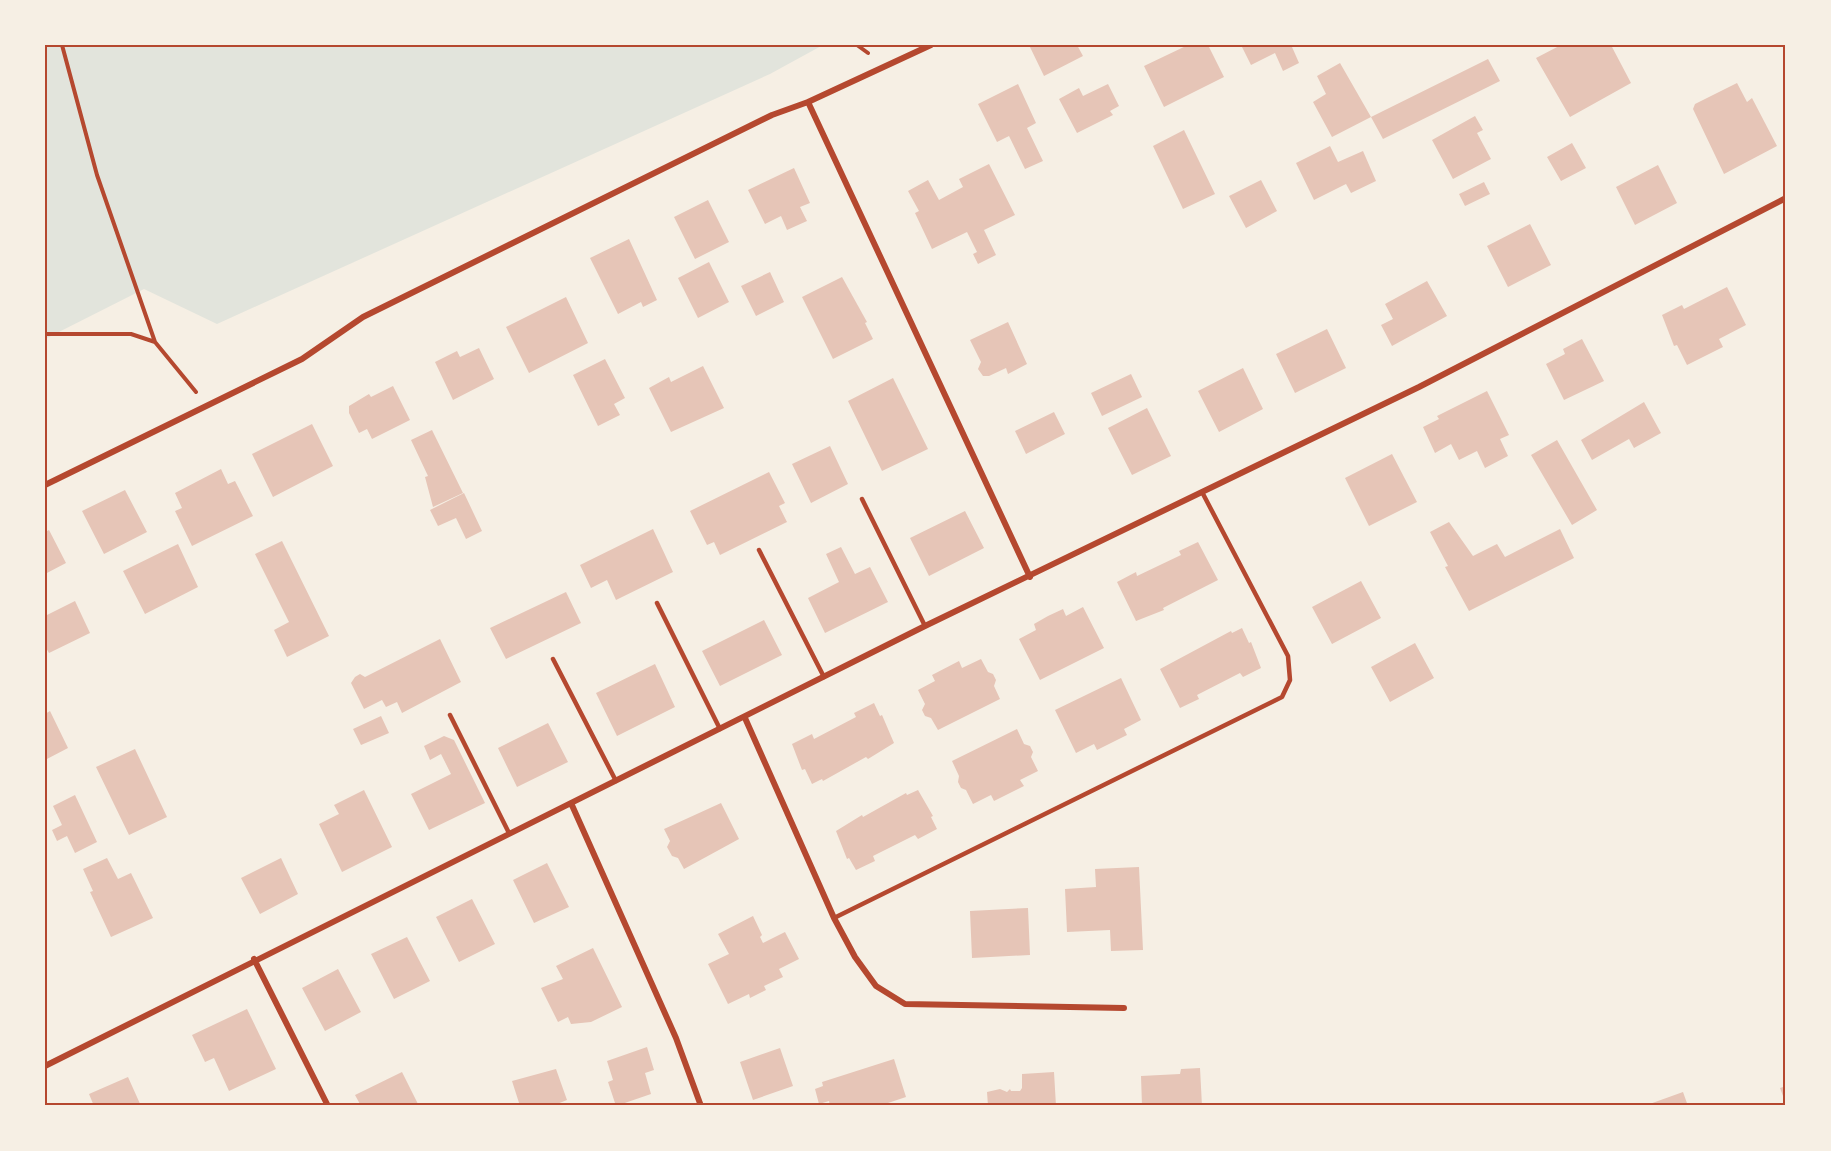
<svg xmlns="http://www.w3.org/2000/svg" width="1831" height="1151" font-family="'Fira Sans',sans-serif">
<rect width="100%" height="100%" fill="#f6efe4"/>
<path fill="#e2e4dc" d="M45 45H823L770 74 217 324 144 289 45 339Z"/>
<path fill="#e6c5b7" d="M1029 45H1077L1083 56 1044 76Z
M1188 45H1208L1224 77 1164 107 1144 66Z
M1241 45H1297L1292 47 1299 63 1283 71 1275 53 1251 65Z
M1561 45H1611L1631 83 1570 117 1536 58Z
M1488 59 1500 81 1383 139 1371 117Z
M1340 63 1371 117 1332 137 1313 102 1326 94 1317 76Z
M1737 83 1747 102 1752 98 1777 146 1724 174 1693 109 1695 104Z
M1018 84 1036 123 1027 128 1043 161 1025 169 1009 136 997 142 978 104Z
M1108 84 1119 106 1110 111 1113 115 1077 133 1059 99 1079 88 1083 96Z
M1475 116 1483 130 1477 133 1491 159 1453 179 1432 140Z
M1184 130 1215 194 1183 209 1153 146Z
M1572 143 1586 168 1561 181 1547 157Z
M1330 146 1338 162 1363 151 1376 181 1351 193 1346 184 1314 200 1296 163Z
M989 164 1015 215 984 230 996 255 978 264 973 254 977 252 967 232 932 249 915 213 919 211 908 191 928 180 939 200 963 187 959 179Z
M1658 165 1677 203 1635 225 1616 187Z
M794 168 810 203 800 207 807 221 787 230 781 216 765 224 748 190Z
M1261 180 1277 211 1246 228 1229 196Z
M1484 182 1490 194 1465 206 1459 194Z
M708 200 729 242 695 259 674 217Z
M1530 224 1551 265 1508 287 1487 246Z
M629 239 657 300 643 307 641 302 618 314 590 258Z
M709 262 729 302 698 318 678 278Z
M770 272 784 302 756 316 741 286Z
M842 277 867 322 865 323 873 339 833 359 802 297Z
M1427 281 1447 316 1392 346 1381 325 1393 319 1385 304Z
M1727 287 1746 325 1719 339 1723 347 1687 365 1677 345 1674 346 1662 315 1682 305 1684 309Z
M566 297 588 343 529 373 506 327Z
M1008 322 1027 364 1008 374 1006 368 989 376H983L978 369 981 362 970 340Z
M1327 329 1346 368 1295 393 1276 354Z
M1582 339 1604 381 1564 400 1546 364 1565 354 1563 349Z
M479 348 494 379 453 400 435 362 457 351 460 357Z
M605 359 625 398 614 404 620 415 598 426 573 375Z
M703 366 724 408 671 432 649 388 669 377 671 382Z
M1243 368 1263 409 1219 432 1198 391Z
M1131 374 1142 397 1102 416 1091 393Z
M893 378 928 449 882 471 848 401Z
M393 386 410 420 372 439 367 429 359 433 349 413V406L369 394 371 397Z
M1487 391 1509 435 1500 439 1508 456 1485 468 1477 451 1459 460 1451 444 1435 453 1423 427 1439 419 1437 416Z
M1644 402 1661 433 1634 448 1629 439 1592 460 1581 440Z
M1147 408 1171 456 1132 475 1108 428Z
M1054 412 1065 434 1026 454 1015 431Z
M312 424 333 466 273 497 252 454Z
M432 430 463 493 433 507 425 477 428 476 411 440Z
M1557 440 1597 510 1572 525 1531 455Z
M830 446 848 484 811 503 792 464Z
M1392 454 1417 502 1369 526 1345 478Z
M221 469 228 484 235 481 253 516 192 546 175 511 182 508 175 493Z
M769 472 785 503 779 506 787 522 720 555 714 542 707 545 690 511Z
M125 490 147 532 104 554 82 511Z
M464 493 482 531 466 539 456 518 438 526 430 510Z
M965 511 984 548 929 576 910 538Z
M1449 522 1473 556 1497 544 1505 557 1560 529 1574 558 1469 611 1445 567 1448 566 1430 532Z
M653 529 673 572 616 600 607 580 591 588 580 565Z
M49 530 66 563 45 574V532Z
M282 541 329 636 287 657 274 630 289 622 255 554Z
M1198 542 1218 580 1163 608 1164 610 1136 621 1117 582 1136 572 1137 576 1181 555 1179 551Z
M178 544 198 587 145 614 123 571Z
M841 547 855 574 870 567 888 602 825 633 808 598 839 582 826 554Z
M1361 581 1381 618 1332 644 1312 607Z
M566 592 581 623 506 659 490 628Z
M75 601 90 633 49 653 45 646V616Z
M1083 607 1104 648 1040 680 1019 639 1036 630 1034 624 1048 616 1063 609 1066 616Z
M764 620 782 655 720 686 702 651Z
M1242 628 1249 643 1251 642 1261 668 1243 677 1240 673 1197 695 1199 699 1180 708 1160 669 1231 631 1232 633Z
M440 639 461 682 402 713 397 702 386 707 382 700 364 709 351 683 355 677 360 674 365 677Z
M1415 643 1434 678 1390 702 1371 667Z
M981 659 988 672 993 674 996 680 994 686 1000 699 938 730 931 718 925 716 922 710 925 704 918 690 935 681 932 675 959 661 962 668Z
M655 664 675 707 617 736 596 693Z
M1121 678 1141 720 1124 729 1127 735 1097 750 1094 744 1076 753 1055 710Z
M874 703 880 716 882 715 894 743 868 759 866 757 823 781 822 779 812 784 805 769 802 770 792 744 812 734 814 739 856 717 854 713Z
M50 711 68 748 45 760V714Z
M381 716 389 733 361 745 353 729Z
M548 723 568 762 517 787 498 748Z
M1017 729 1024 744 1030 746 1033 752 1031 757 1038 771 1020 780 1024 786 994 801 991 795 973 804 966 790 961 788 958 782 959 776 952 761Z
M444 736 454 740 485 803 429 830 411 794 451 774 441 754 430 760 424 746Z
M135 749 167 817 129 835 96 767Z
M364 790 392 847 342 872 319 824 339 814 334 805Z
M918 790 933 816 931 817 937 829 918 839 915 835 873 856 875 861 856 870 849 858 847 859 836 831 862 815 863 817 906 793 907 795Z
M75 795 97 842 75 853 67 836 57 841 52 830 62 825 53 806Z
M721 803 739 839 684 869 678 858 672 856 667 847 670 841 664 829Z
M107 858 118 879 131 873 153 918 111 937 90 892 93 891 83 869Z
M281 858 298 894 260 914 241 878Z
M547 863 569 907 534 923 513 880Z
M1139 867 1143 950 1111 951 1110 930 1067 932 1065 889 1096 887 1095 869Z
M472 899 495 944 459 962 436 917Z
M1028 908 1030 955 972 958 970 911Z
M753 916 762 935 760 937 763 943 785 932 799 959 779 969 783 977 764 986 766 990 750 998 749 994 728 1004 708 964 729 954 718 934Z
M407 937 430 981 394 999 371 954Z
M593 948 622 1007 591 1022 571 1024 568 1017 558 1022 541 988 563 979 556 966Z
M338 969 361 1012 325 1031 302 988Z
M247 1009 276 1069 229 1091 214 1058 205 1062 192 1035Z
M647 1047 654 1070 645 1073 651 1094 616 1106 608 1082 613 1080 607 1061Z
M780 1048 793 1086 753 1100 740 1062Z
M894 1059 906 1097 879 1106H830L829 1101 819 1104 815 1089 823 1086 822 1082Z
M1200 1068 1202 1106H1142L1141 1076 1180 1074 1181 1069Z
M556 1069 567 1100 557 1104 558 1106H520L512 1081Z
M402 1072 419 1106H361L355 1095Z
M1054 1072 1056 1106H988L987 1092 1000 1089 1007 1092 1010 1089 1011 1091H1020L1022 1088V1074Z
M128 1077 141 1106H94L89 1094Z
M1786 1086V1104L1780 1088Z
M1683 1092 1688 1106H1644Z"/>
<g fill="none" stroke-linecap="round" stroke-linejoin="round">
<path stroke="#b5482f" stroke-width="4" d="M62 45 97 175 155 342
M857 45 868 53
M45 334H131L155 342 196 392"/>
<path stroke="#b5482f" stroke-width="4.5" d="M862 499 925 626
M759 550 824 677
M657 603 720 729
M553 659 616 781
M450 715 509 833
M834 918 1282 697 1290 680 1288 656 1202 492"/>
<path stroke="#b5482f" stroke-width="6" d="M808 102 1030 577
M45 485 302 359 363 317 772 115 808 102 931 45
M745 718 834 918 855 957 876 986 905 1004 1124 1008
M571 803 676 1038 701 1106
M254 959 328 1106
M45 1066 925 626 1419 387 1786 198"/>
</g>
<rect width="1831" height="1151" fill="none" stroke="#f6efe4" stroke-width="93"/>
<rect x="46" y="46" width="1738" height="1058" fill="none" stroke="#b5482f" stroke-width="2"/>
</svg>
